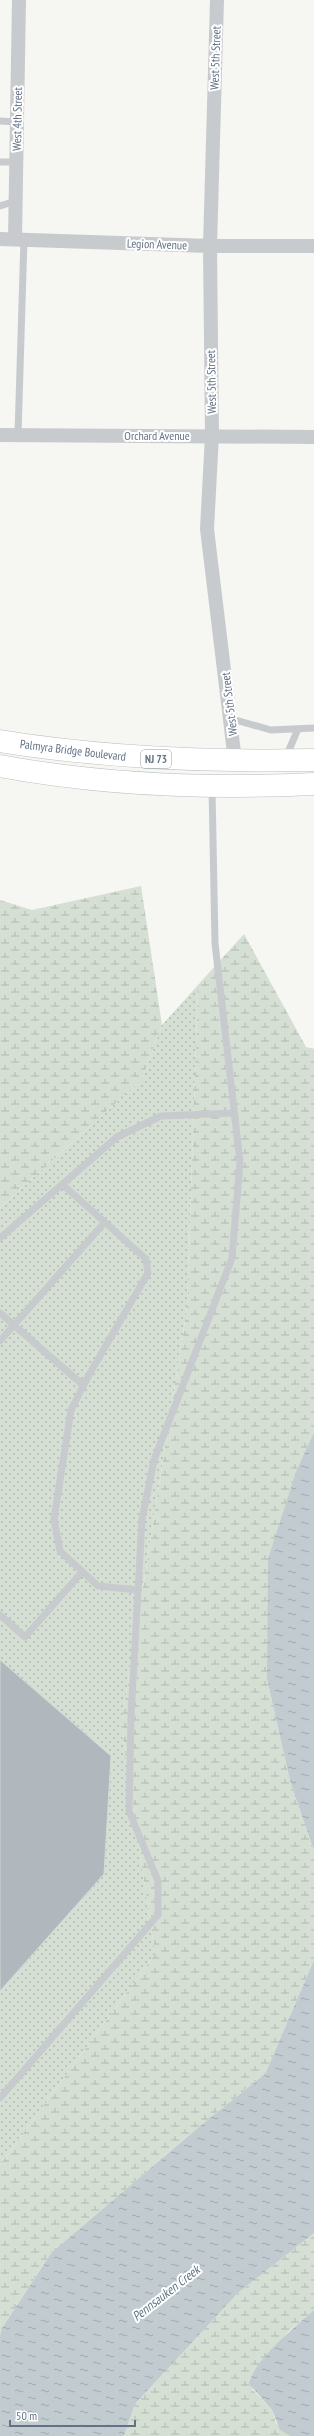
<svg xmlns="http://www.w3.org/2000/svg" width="314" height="2436" font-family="'PT Sans Narrow',sans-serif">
<defs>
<pattern id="grass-dots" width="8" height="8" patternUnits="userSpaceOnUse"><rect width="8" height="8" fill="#d6dfd3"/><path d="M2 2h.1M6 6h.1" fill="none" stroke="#b1b9b1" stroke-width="1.8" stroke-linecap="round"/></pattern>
<pattern id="wetland-marsh" width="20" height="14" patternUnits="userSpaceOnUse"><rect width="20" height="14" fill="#d6dfd3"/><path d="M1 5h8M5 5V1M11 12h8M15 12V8" fill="none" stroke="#b1b9b1"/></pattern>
<pattern id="water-ripples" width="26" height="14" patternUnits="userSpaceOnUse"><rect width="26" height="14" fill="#c1cbd0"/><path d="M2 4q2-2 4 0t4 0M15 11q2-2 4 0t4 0" fill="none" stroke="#a0a9ae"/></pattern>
</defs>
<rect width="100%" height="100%" fill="#f6f6f2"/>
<path fill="url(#grass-dots)" d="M198 985 187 1308 121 1726 155 1954 0 2165V1208L142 1079 162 1025Z"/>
<path fill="url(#wetland-marsh)" d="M141 886 162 1025 142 1079 0 1208V900L32 910Z
M244 934 306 1047 314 1049V1432L297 1469 267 1679 290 1781 314 1851V1960L265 2074 206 2121 52 2252 2 2328 0 2336V2165L155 1954 121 1726 187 1308 198 985Z
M314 2233V2310L288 2332 275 2348 252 2389 272 2410 276 2423 290 2436H124L135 2404 238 2293Z"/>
<path fill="url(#water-ripples)" d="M314 1432V1851L290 1781 267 1679 268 1559 297 1469Z
M314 1960V2233L238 2293 135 2404 124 2436H0V2336L2 2328 52 2252 206 2121 265 2074Z
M314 2310V2436H290L280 2430 272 2410 249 2384C254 2360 295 2327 314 2310Z"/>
<path fill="#b0b7bd" stroke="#d7d8d5" d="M0 1660 111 1756 104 1874 0 1991Z"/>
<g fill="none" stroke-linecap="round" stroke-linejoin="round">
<g stroke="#babcbf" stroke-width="23">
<path id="trunk" d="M0 741C105 758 208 762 314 760
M0 766C103 785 210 789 314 784"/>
</g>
<path stroke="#c8cbce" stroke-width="7" d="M0 121 17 122
M0 162H17
M0 206 16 201
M18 434 24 239
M232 719 271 730 314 728
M286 757 298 729
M62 1184 146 1259 148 1273 90 1373 71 1410 54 1519 60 1551 98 1586 138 1590
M0 1238 117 1137 161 1116 234 1113
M0 1313 83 1385
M0 1341 105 1222
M0 1615 25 1637 82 1572
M0 2098 158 1915V1881L129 1811 131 1716 142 1519 154 1460 232 1258 240 1162 215 943 212 788"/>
<path stroke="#c8cbce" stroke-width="14" d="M217 0 210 246 212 435 207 529 235 761
M0 239 210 246H314
M15 239 19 0
M0 435 314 437"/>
<use href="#trunk" stroke="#fff" stroke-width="22"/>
</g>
<g text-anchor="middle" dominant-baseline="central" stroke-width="4" stroke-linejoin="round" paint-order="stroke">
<rect fill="#fff" stroke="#929daa" stroke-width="1" x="141" y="750" width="30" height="18" rx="3"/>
<g font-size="11" font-weight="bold" fill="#637386">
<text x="156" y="759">NJ 73</text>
</g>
<g font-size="12" fill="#637386" stroke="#fff">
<text transform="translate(215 58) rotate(-88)">West 5th Street</text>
<text transform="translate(17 119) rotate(-89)">West 4th Street</text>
<text transform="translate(157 244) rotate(2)">Legion Avenue</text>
<text transform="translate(211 382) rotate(-91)">West 5th Street</text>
<text x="157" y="435">Orchard Avenue</text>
<text transform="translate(229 704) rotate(-97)">West 5th Street</text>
<text transform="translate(73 750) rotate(7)">Palmyra Bridge Boulevard</text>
</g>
<g font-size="13" font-style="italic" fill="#5e7683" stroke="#fff">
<text transform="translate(166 2293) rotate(-38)">Pennsauken Creek</text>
</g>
</g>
<path d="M10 2420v6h125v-6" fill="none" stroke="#637386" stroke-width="2"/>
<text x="16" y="2420" font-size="12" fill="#637386" stroke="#ffffff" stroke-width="3" paint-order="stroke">50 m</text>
</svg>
